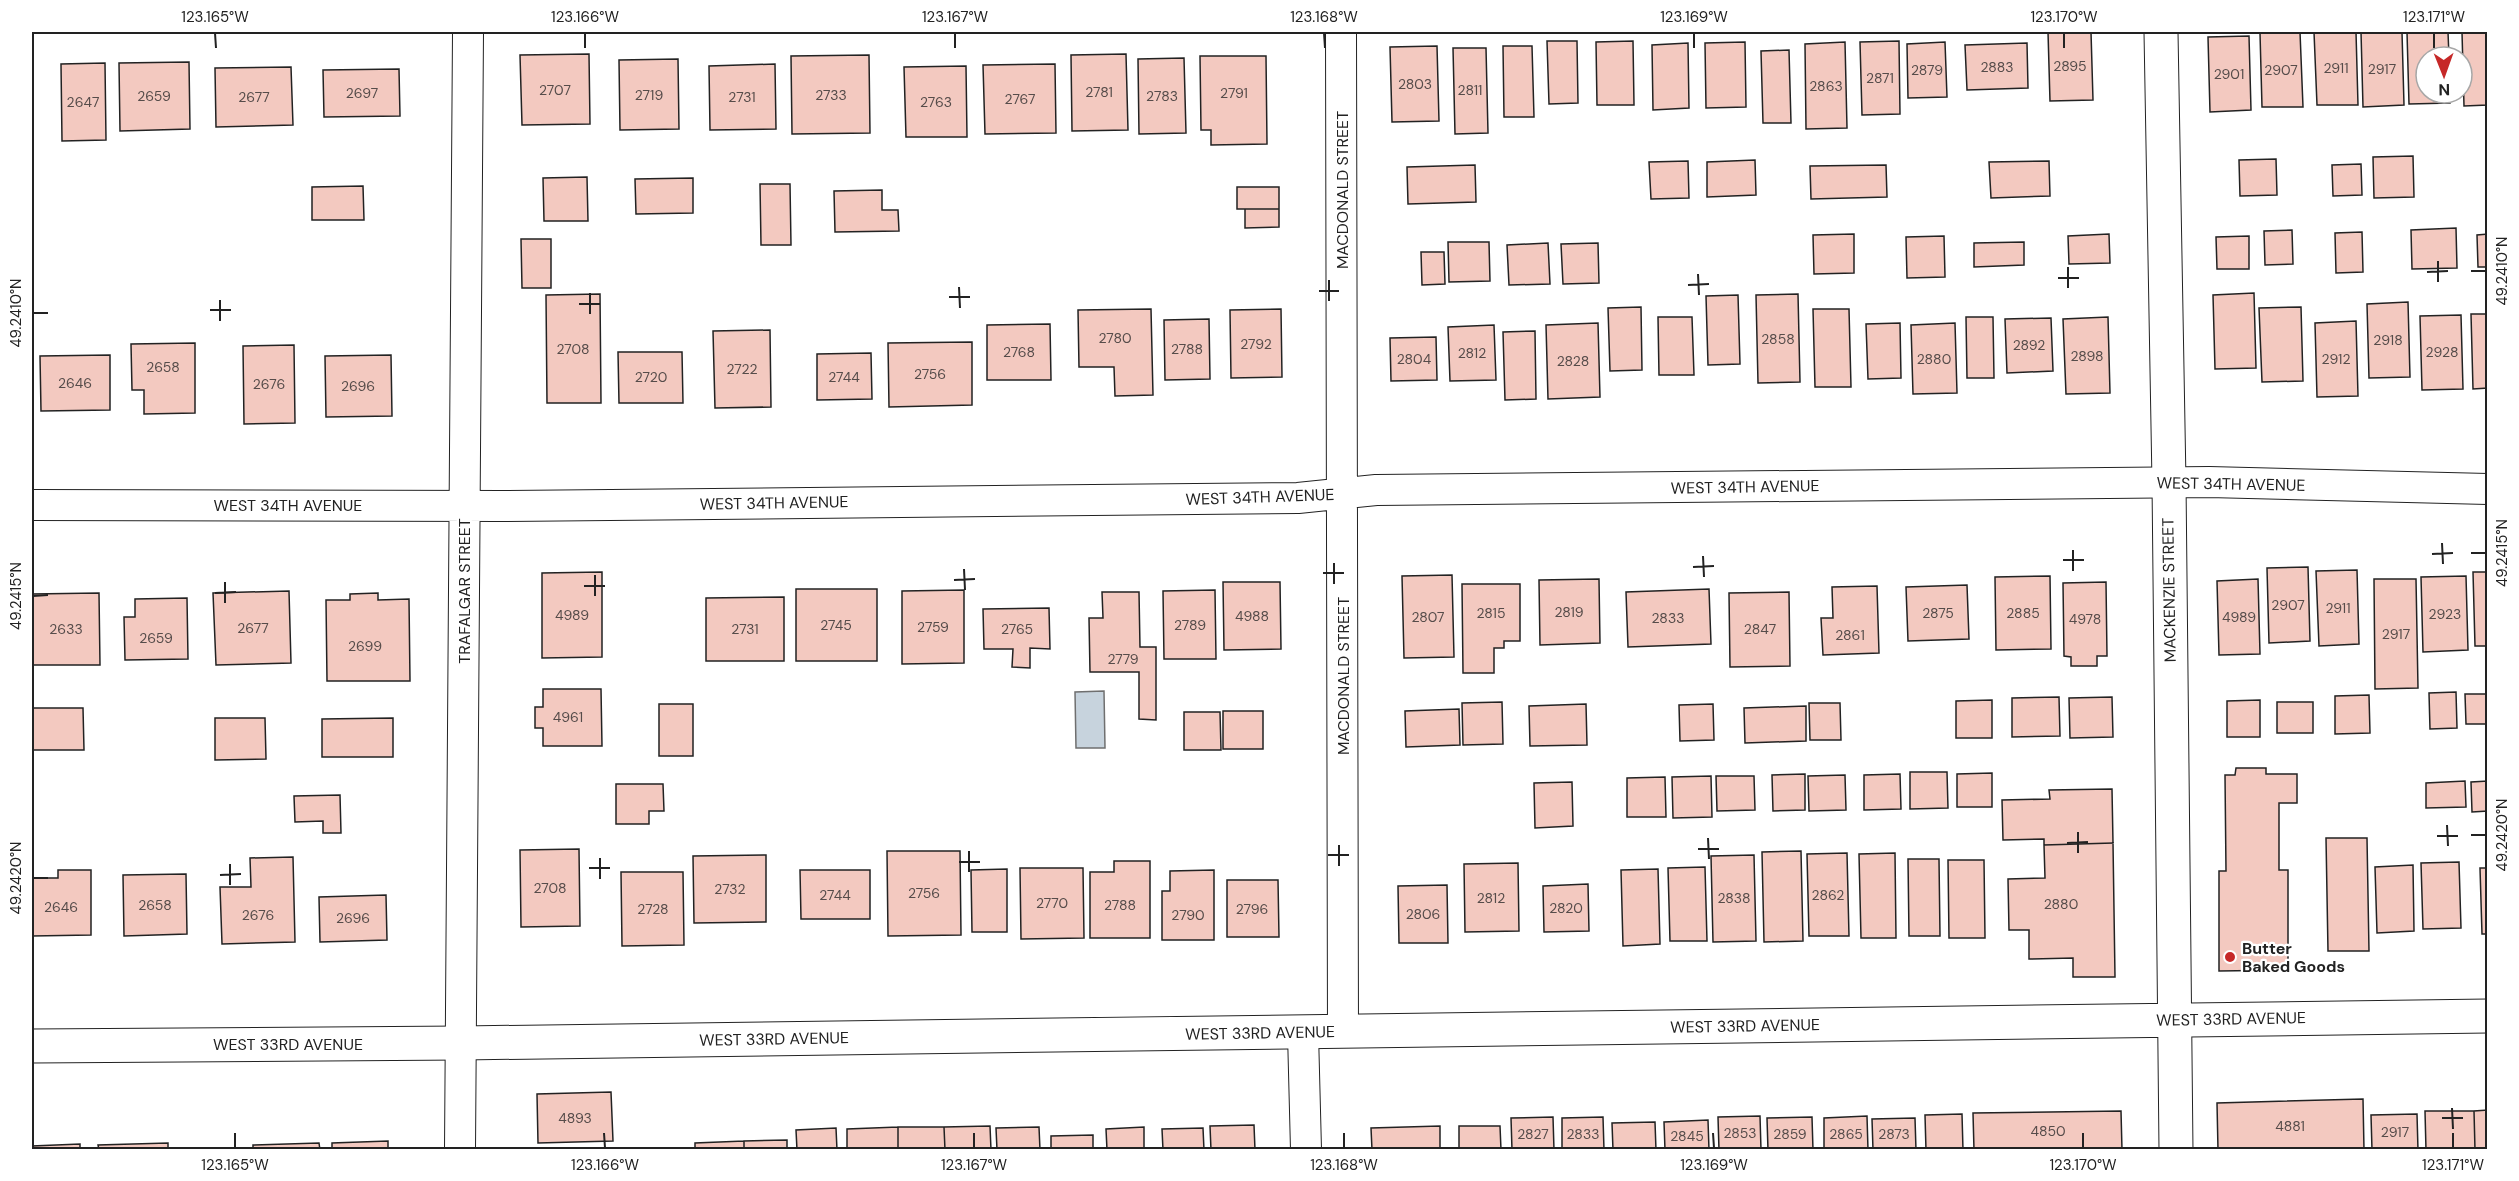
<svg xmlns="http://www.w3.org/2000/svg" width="2519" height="1181" font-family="'DM Sans',sans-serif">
<rect width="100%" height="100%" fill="#fff"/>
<path fill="#c7d3dd" stroke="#6f6f6f" stroke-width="1.5" d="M1104 691 1105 748H1076L1075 692Z"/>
<path fill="#f3c9c0" stroke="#222" stroke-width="1.5" d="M2048 32H2091L2093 100 2050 101Z
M2300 32 2303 107H2262L2260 33Z
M2314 32H2356L2358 105H2317Z
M2361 32H2402L2404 105 2363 107Z
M2407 32H2448L2449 57H2426V93H2450V103L2409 104Z
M2462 32H2488V105L2464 106Z
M2249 36 2251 110 2210 112 2208 37Z
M1547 41H1577L1578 103 1549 104Z
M1633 41 1634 105H1597L1596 42Z
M1899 41 1900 114 1862 115 1860 42Z
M1745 42 1746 107 1706 108 1705 43Z
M1845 42 1847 128 1806 129 1805 44Z
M1945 42 1947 97 1908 98 1907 44Z
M1688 43 1689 108 1653 110 1652 45Z
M2027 43 2028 88 1967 90 1965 45Z
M1437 46 1439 121 1392 122 1390 47Z
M1503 46H1532L1534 117H1504Z
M1453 48H1486L1488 133 1455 134Z
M1789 50 1791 123H1763L1761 51Z
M589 54 590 124 522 125 520 55Z
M1126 54 1128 130 1072 131 1071 55Z
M869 55 870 133 792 134 791 56Z
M1200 56H1266L1267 144 1211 145V130H1201Z
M1184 58 1186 133 1139 134 1138 59Z
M678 59 679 129 620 130 619 60Z
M189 62 190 129 120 131 119 63Z
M105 63 106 140 62 141 61 64Z
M775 64 776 129 710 130 709 66Z
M1055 64 1056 133 985 134 983 65Z
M966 66 967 137H906L904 67Z
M291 67 293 125 216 127 215 68Z
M399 69 400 116 324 117 323 70Z
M2413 156 2414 197 2374 198 2373 157Z
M2276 159 2277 195 2240 196 2239 160Z
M1755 160 1756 195 1707 197V162Z
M1688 161 1689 198 1651 199 1649 162Z
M2049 161 2050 196 1991 198 1989 162Z
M2361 164 2362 195 2333 196 2332 165Z
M1475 165 1476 202 1408 204 1407 167Z
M1886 165 1887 197 1811 199 1810 166Z
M587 177 588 221H544L543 178Z
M693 178V213L636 214 635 179Z
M760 184H790L791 245H761Z
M363 186 364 220H312V187Z
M1237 187H1279V209H1237Z
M882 190V210H898L899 231 835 232 834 191Z
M1245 209H1279V227L1245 228Z
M2456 228 2457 268 2412 269 2411 230Z
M2292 230 2293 264 2265 265 2264 231Z
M2362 232 2363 272 2336 273 2335 233Z
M1854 234V273L1814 274 1813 235Z
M2109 234 2110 263 2069 264 2068 236Z
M2488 234V267H2478L2477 235Z
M1944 236 1945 277 1907 278 1906 237Z
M2249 236V269H2217L2216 237Z
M521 239H551V288H522Z
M1448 242H1489L1490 281 1449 282Z
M2024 242V265L1974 267V243Z
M1548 243 1550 284 1509 285 1507 245Z
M1598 243 1599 283 1563 284 1561 244Z
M1421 252H1444L1445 284 1422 285Z
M2254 293 2256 368 2215 369 2213 295Z
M600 294 601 403H547L546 295Z
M1798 294 1800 382 1758 383 1756 295Z
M1738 295 1740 364 1708 365 1706 296Z
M2408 302 2410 377 2369 378 2367 304Z
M1641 307 1642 370 1610 371 1608 308Z
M2301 307 2303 381 2262 382 2259 308Z
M1151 309 1153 395 1115 396 1114 367H1079L1078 310Z
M1281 309 1282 377 1231 378 1230 310Z
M1813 309H1849L1851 387H1815Z
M2471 314H2488V388L2473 389Z
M2461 315 2463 389 2422 390 2420 316Z
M1658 317H1692L1694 375H1659Z
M1966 317H1993L1994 378H1967Z
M2108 317 2110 393 2066 394 2063 319Z
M2051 318 2053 371 2007 373 2005 319Z
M1209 319 1210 379 1165 380 1164 320Z
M2356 321 2358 396 2317 397 2315 323Z
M1598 323 1600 397 1548 399 1546 325Z
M1900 323 1901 378 1868 379 1866 324Z
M1955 323 1957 393 1913 394 1911 325Z
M1050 324 1051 380H987V325Z
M1494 325 1496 380 1450 381 1448 327Z
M770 330 771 407 715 408 713 331Z
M1535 331 1536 399 1505 400 1503 332Z
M1436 337 1437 380 1391 381 1390 338Z
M972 342V405L889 407 888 343Z
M195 343V413L144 414V390H132L131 344Z
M294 345 295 423 244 424 243 346Z
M618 352H682L683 403H619Z
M871 353 872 399 817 400V354Z
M110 355V410L41 411 40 356Z
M391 355 392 416 326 417 325 356Z
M2308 567 2310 641 2269 643 2267 568Z
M2357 570 2359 644 2319 646 2316 571Z
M602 572V657L542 658V573Z
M2473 572H2488V646H2475Z
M1452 575 1454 657 1404 658 1402 576Z
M2050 576 2051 649 1996 650 1995 577Z
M2466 576 2468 650 2423 652 2421 577Z
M1599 579 1600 643 1540 645 1539 580Z
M2258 579 2260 654 2219 655 2217 581Z
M2374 579H2416L2418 688 2375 689Z
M1223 582H1280L1281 649 1224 650Z
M2106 582 2107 656H2097V666H2071V657L2064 656 2063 583Z
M1462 584H1520V641H1504V648H1494V673H1463Z
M1967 585 1969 639 1908 641 1906 587Z
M1877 586 1879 653 1823 655 1821 618H1833L1832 587Z
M796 589H877V661H796Z
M1709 589 1711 644 1628 647 1626 592Z
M964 590V663L902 664V591Z
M1215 590 1216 659H1164L1163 591Z
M289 591 291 663 216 665 213 593Z
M1102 592H1139L1140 647H1156V720L1139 719V672H1090L1089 618H1103Z
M1789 592 1790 666 1730 667 1729 593Z
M99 593 100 665H32V594Z
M378 593V600L409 599 410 681H327L326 600H350V594Z
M784 597V661H706V598Z
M187 598 188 659 125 660 124 617H135V599Z
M1049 608 1050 649 1030 648V668L1012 667 1013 649H984L983 609Z
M543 689H601L602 746H543V728H535V707H543Z
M2456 692 2457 728 2430 729 2429 693Z
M2465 694H2488V724H2466Z
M2369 695 2370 733 2335 734V696Z
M2059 697 2060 736 2012 737V698Z
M2112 697 2113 737 2070 738 2069 698Z
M1992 700V738H1956V701Z
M2260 700V737H2227V701Z
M1502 702 1503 744 1463 745 1462 703Z
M2277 702H2313V733H2277Z
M1809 703H1840L1841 740H1810Z
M659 704H693V756H659Z
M1586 704 1587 745 1530 746 1529 706Z
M1713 704 1714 740 1680 741 1679 705Z
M1806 706V741L1745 743 1744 708Z
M32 708H83L84 750H32Z
M1459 709 1460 745 1406 747 1405 711Z
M1223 711H1263V749H1223Z
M1184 712H1220L1221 750H1184Z
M215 718H265L266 759 215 760Z
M393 718V757H322V719Z
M2236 768H2266V774H2297V803H2279V870H2288V970L2219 971V871H2226L2225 775H2235Z
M1910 772H1947L1948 808 1910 809Z
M1992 773V807H1957V774Z
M1805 774V810L1773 811 1772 775Z
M1900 774 1901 809 1864 810V775Z
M1845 775 1846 810 1809 811 1808 776Z
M1711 776 1712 817 1673 818 1672 777Z
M1716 776H1754L1755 810 1717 811Z
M1665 777 1666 817H1627V778Z
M2465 781 2466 807 2426 808V783Z
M2488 781V811L2472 812 2471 782Z
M1572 782 1573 826 1535 828 1534 783Z
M616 784H663L664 811H649V824H616Z
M2112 789 2113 843 2044 845V839L2003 840 2002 800 2050 799 2049 790Z
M340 795 341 833H323V821L295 822 294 796Z
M2326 838H2367L2369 951H2328Z
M2113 843 2115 977H2073V958L2029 959V930H2009L2008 879 2045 878 2044 845Z
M579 849 580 926 521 927 520 850Z
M887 851H960L961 935 888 936Z
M1801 851 1803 941 1764 942 1762 852Z
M1847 853 1849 936H1809L1807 854Z
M1895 853 1896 938H1861L1859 854Z
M766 855V922L694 923 693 856Z
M1754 855 1756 941 1713 942 1711 856Z
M293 857 295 942 222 944 220 887H251L250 858Z
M1908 859H1939L1940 936H1909Z
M1948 860H1984L1985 938H1949Z
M1114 861H1150V938H1090V872H1114Z
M2459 862 2461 928 2423 929 2421 863Z
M1518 863 1519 931 1465 932 1464 864Z
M2413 865 2414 931 2377 933 2375 867Z
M1705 867 1707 941H1670L1668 868Z
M1020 868H1083L1084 938 1021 939Z
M2480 868H2488V934H2482Z
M1007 869V932H972L971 870Z
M1658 869 1660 944 1623 946 1621 870Z
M58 870H91V935L32 936V878H58Z
M800 870H870V919H801Z
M1214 870V940H1162V891H1170V871Z
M621 872H683L684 945 622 946Z
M186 874 187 934 124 936 123 875Z
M1227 880H1278L1279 937H1227Z
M1588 884 1589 931 1544 932 1543 886Z
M1447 885 1448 943H1399L1398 886Z
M386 895 387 940 320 942 319 897Z
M611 1092 613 1141 538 1143 537 1094Z
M2363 1099 2364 1150H2218L2217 1103Z
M2488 1110V1150H2475L2474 1111Z
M2121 1111 2122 1150H1974L1973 1113Z
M2425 1111H2474L2475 1150H2426Z
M1962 1114 1963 1150H1926L1925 1115Z
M2417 1114 2418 1150H2372L2371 1115Z
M1760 1116 1761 1150H1719L1718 1117Z
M1867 1116 1868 1150H1824V1118Z
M1553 1117 1554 1150H1512L1511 1118Z
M1603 1117 1604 1150H1562V1118Z
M1812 1117 1813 1150H1768L1767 1118Z
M1915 1118 1916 1150H1873L1872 1119Z
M1708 1120 1709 1150H1665L1664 1122Z
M1655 1122 1656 1150H1613L1612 1123Z
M1254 1125 1255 1150H1211L1210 1126Z
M990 1126 991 1150H945L944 1127Z
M1440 1126V1150H1372L1371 1128Z
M1459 1126H1500L1501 1150H1459Z
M898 1127V1150H847V1129Z
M898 1127H944L945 1150H898Z
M1039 1127 1040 1150H997L996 1128Z
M1144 1127V1150H1107L1106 1129Z
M836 1128 837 1150H797L796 1130Z
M1203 1128 1204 1150H1163L1162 1129Z
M1093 1135V1150H1051V1136Z
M787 1140V1150H744V1141Z
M388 1141V1150H332V1143Z
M744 1141V1150H695V1143Z
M168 1143V1150H99L98 1145Z
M319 1143 320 1150H253V1145Z
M80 1144V1150H32V1146Z"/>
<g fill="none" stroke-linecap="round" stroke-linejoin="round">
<g stroke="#222" stroke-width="32">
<path id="street" d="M1341 32 1343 1032
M32 505 506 506 1298 498 1376 490 2209 482 2488 489
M1303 1033 1306 1150
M460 1150 468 32"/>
</g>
<g stroke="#222" stroke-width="35">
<path id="secondary" d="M2161 32 2169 482 2176 1150
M32 1046 462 1043 2488 1016"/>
</g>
<use href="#street" stroke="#fff" stroke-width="30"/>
<use href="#secondary" stroke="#fff" stroke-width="33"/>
</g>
<path fill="none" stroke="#222" stroke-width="2" d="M215 33 216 48M585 33V48M955 33V48M1324 33 1325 48M1694 33V48M2064 33V48M2434 33V48M2438 261V282M2068 267V288M2471 271H2486M2427 272 2448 271M1698 274 1699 295M2058 278H2079M1329 280V301M1688 285 1709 284M959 287 960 308M1319 291H1339M590 293V314M949 297H970M220 300V321M579 304H600M210 310H231M33 313H48M2442 543 2443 564M2073 550V571M2471 553H2486M2432 554 2453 553M1703 556 1704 577M2063 560H2084M1334 563V584M1693 567 1714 566M964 569 965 590M1323 573H1344M595 575V596M954 580 975 579M225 582V603M584 586H605M215 593 236 592M33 596 48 595M2447 825 2448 846M2078 832V853M2471 835H2486M2437 836H2458M1708 838 1709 859M2067 843 2088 842M1339 845V866M1698 849H1719M969 851V872M1328 855H1349M600 858V879M959 862H980M230 864V885M589 868H610M220 875 241 874M33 878H48M2452 1108 2453 1129M2442 1118H2463M235 1133V1148M604 1133 605 1148M974 1133V1148M1344 1133V1148M1713 1133 1714 1148M2083 1133V1148M2453 1133V1148"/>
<circle fill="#c62828" stroke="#fff" stroke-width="2" cx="2230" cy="957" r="6"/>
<g text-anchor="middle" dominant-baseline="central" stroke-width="4.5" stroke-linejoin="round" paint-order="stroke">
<g font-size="14" fill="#564c4a">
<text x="2070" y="66">2895</text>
<text x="1997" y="67">2883</text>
<text x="2336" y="68">2911</text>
<text x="2382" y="69">2917</text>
<text x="1927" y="70">2879</text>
<text x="2281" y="70">2907</text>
<text x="2229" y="74">2901</text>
<text x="1880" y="78">2871</text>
<text x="1415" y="84">2803</text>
<text x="1826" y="86">2863</text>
<text x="555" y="90">2707</text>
<text x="1470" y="90">2811</text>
<text x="1099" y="92">2781</text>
<text x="362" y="93">2697</text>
<text x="1234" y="93">2791</text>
<text x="649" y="95">2719</text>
<text x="831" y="95">2733</text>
<text x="154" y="96">2659</text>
<text x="1162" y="96">2783</text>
<text x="254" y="97">2677</text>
<text x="742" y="97">2731</text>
<text x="1020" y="99">2767</text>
<text x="83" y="102">2647</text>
<text x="936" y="102">2763</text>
<text x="1115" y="338">2780</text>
<text x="1778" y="339">2858</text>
<text x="2388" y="340">2918</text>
<text x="1256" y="344">2792</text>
<text x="2029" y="345">2892</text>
<text x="573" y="349">2708</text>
<text x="1187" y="349">2788</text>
<text x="1019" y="352">2768</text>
<text x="2442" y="352">2928</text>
<text x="1472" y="353">2812</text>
<text x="2087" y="356">2898</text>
<text x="1414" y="359">2804</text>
<text x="1934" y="359">2880</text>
<text x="2336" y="359">2912</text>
<text x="1573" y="361">2828</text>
<text x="163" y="367">2658</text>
<text x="742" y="369">2722</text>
<text x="930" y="374">2756</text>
<text x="651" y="377">2720</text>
<text x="844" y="377">2744</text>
<text x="75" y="383">2646</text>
<text x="269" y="384">2676</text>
<text x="358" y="386">2696</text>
<text x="2288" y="605">2907</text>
<text x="2338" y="608">2911</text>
<text x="1569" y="612">2819</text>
<text x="1491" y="613">2815</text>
<text x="1938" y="613">2875</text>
<text x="2023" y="613">2885</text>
<text x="2445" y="614">2923</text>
<text x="572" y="615">4989</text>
<text x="1252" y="616">4988</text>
<text x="1428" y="617">2807</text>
<text x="2239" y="617">4989</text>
<text x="1668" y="618">2833</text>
<text x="2085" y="619">4978</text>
<text x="836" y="625">2745</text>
<text x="1190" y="625">2789</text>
<text x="933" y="627">2759</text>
<text x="253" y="628">2677</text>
<text x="66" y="629">2633</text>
<text x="745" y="629">2731</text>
<text x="1017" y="629">2765</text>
<text x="1760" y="629">2847</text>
<text x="2396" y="634">2917</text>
<text x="1850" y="635">2861</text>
<text x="156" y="638">2659</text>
<text x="365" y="646">2699</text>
<text x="1123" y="659">2779</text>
<text x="568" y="717">4961</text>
<text x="550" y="888">2708</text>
<text x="730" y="889">2732</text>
<text x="924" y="893">2756</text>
<text x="835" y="895">2744</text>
<text x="1828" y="895">2862</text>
<text x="1491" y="898">2812</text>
<text x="1734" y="898">2838</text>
<text x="1052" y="903">2770</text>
<text x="2061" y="904">2880</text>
<text x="155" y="905">2658</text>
<text x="1120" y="905">2788</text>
<text x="61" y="907">2646</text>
<text x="1566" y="908">2820</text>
<text x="653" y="909">2728</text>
<text x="1252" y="909">2796</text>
<text x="1423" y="914">2806</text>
<text x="258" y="915">2676</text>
<text x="1188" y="915">2790</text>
<text x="353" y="918">2696</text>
<text x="575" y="1118">4893</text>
<text x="2290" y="1126">4881</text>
<text x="2048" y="1131">4850</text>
<text x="2395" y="1132">2917</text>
<text x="1740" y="1133">2853</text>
<text x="1533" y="1134">2827</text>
<text x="1583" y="1134">2833</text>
<text x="1790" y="1134">2859</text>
<text x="1846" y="1134">2865</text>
<text x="1894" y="1134">2873</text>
<text x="1687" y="1136">2845</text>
</g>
<g font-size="16" fill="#222" stroke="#fff">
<text transform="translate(1342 190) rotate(-90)">MACDONALD STREET</text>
<text transform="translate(2231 484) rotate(1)">WEST 34TH AVENUE</text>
<text transform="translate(1745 487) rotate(-1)">WEST 34TH AVENUE</text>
<text transform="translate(1260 497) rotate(-2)">WEST 34TH AVENUE</text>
<text transform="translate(774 503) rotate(-1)">WEST 34TH AVENUE</text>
<text x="288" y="505">WEST 34TH AVENUE</text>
<text transform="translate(2169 590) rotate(-91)">MACKENZIE STREET</text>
<text transform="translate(464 591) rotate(-90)">TRAFALGAR STREET</text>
<text transform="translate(1343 676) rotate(-90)">MACDONALD STREET</text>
<text transform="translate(2231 1019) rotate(-1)">WEST 33RD AVENUE</text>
<text transform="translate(1745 1026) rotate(-1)">WEST 33RD AVENUE</text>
<text transform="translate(1260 1033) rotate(-1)">WEST 33RD AVENUE</text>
<text transform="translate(774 1039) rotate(-1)">WEST 33RD AVENUE</text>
<text x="288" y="1044">WEST 33RD AVENUE</text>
</g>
<g font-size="16" font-weight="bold" fill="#222" stroke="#fff" text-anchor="start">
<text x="2242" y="948">Butter<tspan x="2242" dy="18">Baked Goods</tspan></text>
</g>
</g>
<rect width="2519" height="1181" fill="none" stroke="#ffffff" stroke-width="66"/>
<g transform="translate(2444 75) rotate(179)"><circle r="28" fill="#ffffff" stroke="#a7a7a7" stroke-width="1.5"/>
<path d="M0-4.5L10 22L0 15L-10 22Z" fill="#c62828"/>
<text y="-9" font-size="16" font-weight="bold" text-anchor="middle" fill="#222222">N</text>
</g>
<rect x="33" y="33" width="2453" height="1115" fill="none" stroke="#222" stroke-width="2"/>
<g font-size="15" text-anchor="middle" fill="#222">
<text x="215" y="22">123.165°W</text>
<text x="585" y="22">123.166°W</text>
<text x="955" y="22">123.167°W</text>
<text x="1324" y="22">123.168°W</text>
<text x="1694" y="22">123.169°W</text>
<text x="2064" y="22">123.170°W</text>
<text x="2434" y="22">123.171°W</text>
<text transform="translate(2502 271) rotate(-90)" y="5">49.2410°N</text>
<text transform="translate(16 313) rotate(-90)" y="5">49.2410°N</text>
<text transform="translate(2502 553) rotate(-90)" y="5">49.2415°N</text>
<text transform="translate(16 596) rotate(-90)" y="5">49.2415°N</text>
<text transform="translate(2502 835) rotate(-90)" y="5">49.2420°N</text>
<text transform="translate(16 878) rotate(-90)" y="5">49.2420°N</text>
<text x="235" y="1170">123.165°W</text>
<text x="605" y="1170">123.166°W</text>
<text x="974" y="1170">123.167°W</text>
<text x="1344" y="1170">123.168°W</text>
<text x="1714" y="1170">123.169°W</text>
<text x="2083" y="1170">123.170°W</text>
<text x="2453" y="1170">123.171°W</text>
</g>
</svg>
